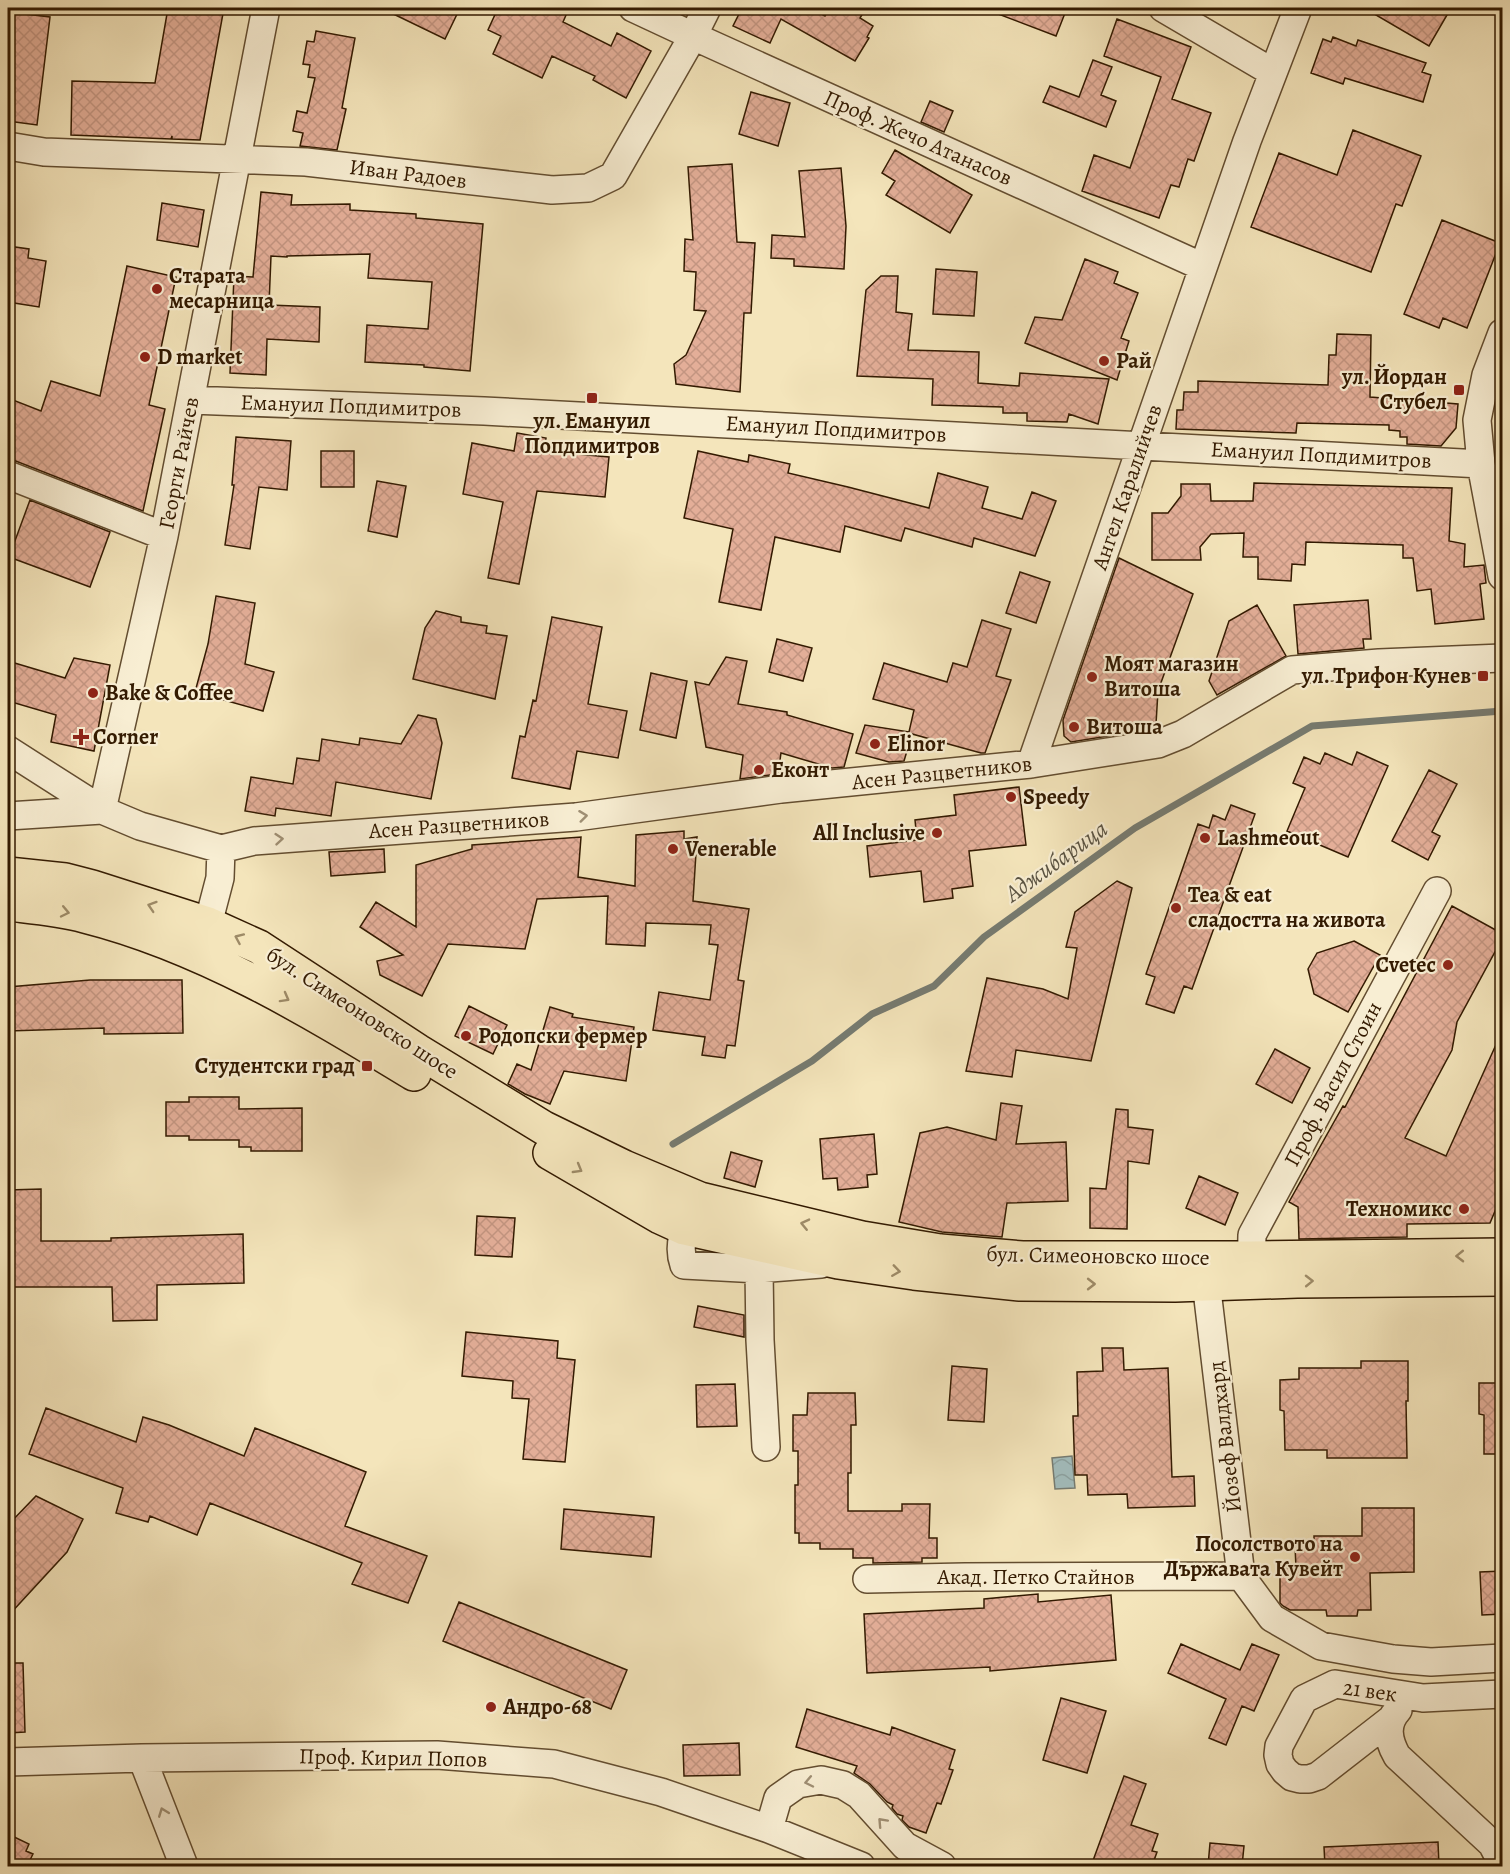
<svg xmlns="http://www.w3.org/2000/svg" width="1510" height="1874" font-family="Alegreya,serif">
<defs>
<pattern id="water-waves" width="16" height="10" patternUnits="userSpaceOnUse" patternTransform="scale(1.5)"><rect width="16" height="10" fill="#a2bcbc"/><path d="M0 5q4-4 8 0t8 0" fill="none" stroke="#8ca1a0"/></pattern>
<pattern id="building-cross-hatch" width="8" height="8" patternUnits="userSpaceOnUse" patternTransform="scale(1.5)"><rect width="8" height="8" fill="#e3ae98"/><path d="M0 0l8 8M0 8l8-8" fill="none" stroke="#c39581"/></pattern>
</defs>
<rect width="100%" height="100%" fill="#f4e5bb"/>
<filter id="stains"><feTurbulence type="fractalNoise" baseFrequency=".00333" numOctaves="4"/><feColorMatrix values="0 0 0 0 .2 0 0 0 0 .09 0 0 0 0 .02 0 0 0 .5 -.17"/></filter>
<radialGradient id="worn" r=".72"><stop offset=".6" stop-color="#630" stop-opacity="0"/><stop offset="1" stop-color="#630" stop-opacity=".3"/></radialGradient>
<path fill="url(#water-waves)" stroke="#767b71" stroke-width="1.5" d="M1072 1456 1075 1488 1055 1489 1052 1458Z"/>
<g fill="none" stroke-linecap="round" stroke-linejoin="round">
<path stroke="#767b71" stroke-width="7" d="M673 1144 812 1061 872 1014 934 986 984 937 1135 828 1312 726 1502 711"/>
</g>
<path fill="url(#building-cross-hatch)" stroke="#331a01" stroke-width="1.5" d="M168 8H224L200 140 172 139V136L171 139 71 135 72 81 155 83Z
M381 8H460L445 39Z
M498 8H556L567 13 563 22 611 46 617 33 651 51 626 98 593 80 595 76 552 56 542 78 493 54 501 36 488 30Z
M742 8H811L825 16 830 8H866L860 18 873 26 867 37 869 38 855 61 781 19 770 43 733 26Z
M986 8H1067L1056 36 985 9Z
M1364 8H1434L1447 15 1429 46Z
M8 12 50 17 37 125 8 121Z
M1117 19 1191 47 1172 99 1211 113 1194 161 1188 159 1179 187 1171 185 1159 218 1082 191 1094 155 1130 168 1161 77 1104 56Z
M316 31 355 38 342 108 346 109 337 150 300 146 303 133 293 131 297 111 307 113 315 78 308 77 310 65 303 64 307 41 314 42Z
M1333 37 1356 46 1358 40 1426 63 1422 72 1431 75 1423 102 1345 78 1343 84 1311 73 1323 39 1331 42Z
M1093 60 1112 67 1101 95 1116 101 1106 127 1043 102 1050 86 1079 97Z
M751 92 790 103 778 146 739 134Z
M930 101 953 111 944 132 921 122Z
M1353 130 1421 156 1402 206 1396 204 1371 272 1251 227 1279 153 1337 175Z
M895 150 972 195 950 233 886 195 895 181 882 173Z
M732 164 737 242 755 243 751 313H744L740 392 676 384 674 364 686 355 706 311 694 310 696 272 684 271 685 239 693 240 688 167Z
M841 168 846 226 844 269 794 266V259L771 258 772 235 805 237 799 171Z
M261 192 292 195 291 205 350 204V210L416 214V218L483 224 470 371 424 367V365L365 362 367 325 428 329 432 282 368 278 370 254 287 256V257L271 256 269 305 320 307 319 342 267 339 266 375 230 373 234 276 253 277Z
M162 203 204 210 198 247 157 240Z
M1442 220 1500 243 1467 328 1443 318 1439 328 1404 314Z
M8 246 29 249 28 258 46 261 39 307 8 302Z
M1085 259 1118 272 1114 283 1138 293 1121 338 1129 341 1117 380 1025 343 1035 317 1062 320Z
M127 266 176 277 149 405 165 409 143 511 8 458V398L41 411 51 381 100 396Z
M936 269 977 272 974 316 933 314Z
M881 276H898L896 312 912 314 908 350 979 352 978 383 1019 386 1020 373 1109 379 1098 424 1069 414 1067 422 1027 421V413H1003V407L932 405 933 379 857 376 866 290Z
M1337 334 1371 335 1370 397 1458 404 1456 428 1441 446 1407 444V437H1400V431L1389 430V425L1297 423 1296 433 1176 429 1177 410H1183L1184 392H1198V381L1328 385 1329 355H1336Z
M517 433 546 438 544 451 609 457 605 497 537 491 519 584 488 578 503 502 463 494 472 443 514 451Z
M236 437 291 441 287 490 259 487 250 549 225 545 234 485H232Z
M321 451H354V487H321Z
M698 451 748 462 749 455 790 464 788 473 848 487 929 508 938 473 988 487 982 508 1022 519 1032 492 1056 501 1035 556 974 538 972 547 905 528 901 541 845 526 840 552 775 537 761 610 719 602 733 529 684 518Z
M377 481 406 486 397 537 368 531Z
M1254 483 1452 488 1449 541 1465 544 1464 567 1484 565 1486 583 1480 584 1484 619 1435 624 1431 589 1417 591 1413 558H1403V545L1306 542 1305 565 1292 564 1291 581 1258 579V557H1243L1244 533 1211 534 1200 547 1201 560H1152V513H1168L1181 496V484H1210L1211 501H1253Z
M30 500 110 532 90 587 9 557Z
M1119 558 1193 594 1158 691 1156 724 1127 733 1071 742 1064 736 1063 720Z
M1020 572 1050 582 1036 623 1006 613Z
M216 596 255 603 245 664 274 672 263 711 195 692 208 644Z
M1368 600 1371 639H1363L1364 648 1298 654 1294 605Z
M1257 605 1286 656 1217 695 1209 681 1229 621Z
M436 611 461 617V622L487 626 486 633 507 636 495 699 413 679 425 628Z
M552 617 602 627 588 704 627 711 618 758 577 751 570 789 512 778 520 736 525 737 533 700 536 701Z
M982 620 1011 629 996 676 1011 680 985 753H981L912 734 904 761 889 762 856 753 865 725 909 732 914 710 873 699 884 663 947 682 953 663 967 667Z
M777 639 812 648 803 681 769 672Z
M726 657 747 661 738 704 787 712V715L853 734 844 767 832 768 781 753 778 774 740 779 743 755 706 747 695 682 709 685Z
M74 658 110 665 94 751 51 742 56 715 8 701V661L65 678Z
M651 673 687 681 676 738 640 730Z
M418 715 436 719 442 743 431 799 336 782 331 816 276 808 275 816 245 811 251 777 293 784 297 758 319 761 322 739 359 745 360 738 401 744Z
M1357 752 1388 766 1348 857 1287 831 1305 788 1293 783 1304 757 1320 764 1325 753 1352 765Z
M1429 770 1457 784 1432 832 1440 836 1428 860 1392 841Z
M1019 787 1026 845 969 851 973 886 952 889 953 898 924 902 921 871 870 877 867 846 917 840 915 820 956 815 954 795Z
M1231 805 1255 814 1192 989 1184 986 1174 1013 1146 1004 1155 977 1146 974 1198 824 1209 828 1213 815 1225 820Z
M684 831V839L697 837 693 901 749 909 738 980 744 981 735 1046 727 1045 725 1058 702 1055 705 1037 653 1030 659 992 710 1000 718 945 709 944 711 925 646 923 645 946 606 944 608 896 537 899 525 949 448 944 422 996 380 975 377 961 403 955 360 927 376 902 416 927V865L472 849V845L581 837 578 877 635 886 636 835Z
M384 849 385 872 331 876 329 852Z
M1117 881 1132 888 1091 1061 1016 1050 1012 1077 966 1071 987 978 1043 989 1068 999 1077 948 1066 947 1075 912Z
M1452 906 1503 934V937L1457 1022 1452 1050 1405 1138 1446 1156 1503 1029V1192L1490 1223 1407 1224V1237L1299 1239 1298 1207 1289 1202 1343 1106 1345 1107Z
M1354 941 1380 955 1348 1012 1314 994 1308 969 1317 953Z
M90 980H182L183 1033 104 1034V1028L8 1031V987Z
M469 1006 507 1025 493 1054 455 1036Z
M550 1007 573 1014 572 1017 634 1027 626 1081 564 1071 550 1104 525 1094 508 1084 517 1064 531 1070Z
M1275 1049 1310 1068 1292 1103 1256 1084Z
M189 1097H239V1109L302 1108V1151H251V1147H239V1140H189V1136H166V1102H189Z
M1001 1103 1022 1106 1016 1144 1066 1142 1068 1201 1007 1203 1002 1237 942 1232 899 1222 920 1133 947 1127 996 1140Z
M1116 1109 1128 1110V1127L1153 1130 1149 1164 1128 1161 1127 1229 1090 1228V1188L1106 1189Z
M874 1134 877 1174 867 1175 868 1187 838 1190 837 1178 823 1179 820 1139Z
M731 1152 762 1161 755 1187 724 1178Z
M1199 1176 1238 1193 1225 1225 1186 1208Z
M41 1189V1241H111V1238L243 1234 244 1283 157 1285V1320L113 1321 112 1287H8V1190Z
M477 1216 515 1218 512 1257 475 1255Z
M698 1306 744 1315V1337L694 1327Z
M466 1332 558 1341 557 1358 575 1360 565 1462 523 1459 529 1399 512 1398 513 1381 462 1376Z
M1102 1348H1123L1124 1370 1168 1368 1172 1477 1194 1476 1195 1506 1128 1508 1127 1494 1088 1495 1087 1475H1075L1073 1416H1078L1077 1372 1103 1371Z
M1361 1361H1408V1401H1406L1407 1458H1327V1450H1285L1284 1411 1280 1410V1380L1299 1379V1368H1361Z
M952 1366 987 1369 984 1422 948 1420Z
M1479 1383H1503V1454H1484V1415L1479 1414Z
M735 1384 737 1426 697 1427 696 1385Z
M808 1393H855L856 1425H851V1473H848V1511H902V1504H930L929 1538H937V1558H922V1562L873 1563V1558H853V1549H820V1543H799V1533H795V1485H798V1451H793V1415H807Z
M46 1408 136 1442 143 1417 169 1425 244 1456 255 1428 366 1472 345 1526 427 1556 408 1603 352 1584 362 1563 210 1503 197 1535 150 1516 148 1522 116 1513 123 1488 29 1454Z
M36 1496 83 1519 67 1552 8 1616V1525Z
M1362 1508H1414V1572L1370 1573 1371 1610H1358L1357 1616H1327L1326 1610H1290L1283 1606 1280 1603V1568H1296L1295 1546H1314V1536H1362Z
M564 1509 654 1517 651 1557 561 1549Z
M1503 1571V1614L1482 1615 1480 1572Z
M1038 1594V1602L1111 1595 1116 1660 990 1671V1667L867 1673 864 1614 984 1608V1599Z
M459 1602 627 1670 611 1709 443 1641Z
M1181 1644 1240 1670 1252 1644 1279 1655 1254 1711 1242 1706 1226 1745 1209 1738 1226 1699 1168 1673Z
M8 1663H23L25 1732 8 1733Z
M1061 1698 1106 1711 1087 1773 1043 1760Z
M807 1709 890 1735 892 1727 955 1750 949 1769 953 1770 941 1804 937 1803 926 1833 909 1827 902 1820 903 1816 897 1814 892 1808 893 1805 887 1802 870 1784 854 1773 857 1766 796 1747Z
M739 1743 740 1775 684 1776 683 1745Z
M1124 1776 1146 1784 1131 1825 1158 1834 1152 1851 1157 1852 1152 1866H1091Z
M8 1834 29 1844 26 1851 33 1854 27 1866H8Z
M1438 1842 1439 1866H1325L1324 1847Z
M1210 1843 1244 1846 1242 1866H1208Z"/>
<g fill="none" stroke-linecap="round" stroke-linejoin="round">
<g stroke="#634d30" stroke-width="30">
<path id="minor" d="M633 8 693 36 1203 267
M1163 8 1272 72
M8 146 44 152 306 162 552 190 588 188 613 176 693 36 707 8
M1502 333 1486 375 1477 420 1481 464 1502 576
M191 400 484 411 1481 464
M8 475 164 536
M8 750 102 810 140 826 221 849 254 841 576 817 781 789 1031 764 1158 744 1183 734 1292 670 1379 663 1502 658
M1031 764 1247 141 1298 8
M102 810 164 536 266 8
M8 816 102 810
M200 941 208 924 220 878 221 849
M694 1211C684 1229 677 1245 684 1265L759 1269 821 1264
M1204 1265 1241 1576 1272 1618 1321 1646 1393 1659 1431 1662 1502 1658
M759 1269 760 1340 766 1447
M1251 1278 1252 1235 1437 891
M867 1579 965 1577 1241 1576
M1398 1710C1385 1724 1388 1740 1397 1756L1492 1844 1502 1863
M1390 1720 1318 1776 1309 1779H1300L1292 1777 1285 1771 1280 1764 1278 1755 1279 1746 1304 1699 1335 1684 1423 1698 1502 1694
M142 1758 184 1866
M8 1762 142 1758 437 1755 554 1764 661 1792 769 1829 861 1866
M769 1829 778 1798 798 1784 821 1780 843 1785 859 1795 905 1846 942 1866"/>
</g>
<g stroke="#331a01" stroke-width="36">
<path id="major" d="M8 874 65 880 92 887 208 924 259 947 418 1051 544 1128 624 1167 700 1199 862 1238 940 1251 1022 1258H1251L1502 1255
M8 904C33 907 59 909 85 916 204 946 310 1011 414 1074
M550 1153 660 1217 684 1228 838 1262 914 1273 1020 1284 1175 1285 1297 1281 1502 1279"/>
</g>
<use href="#minor" stroke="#f8eed3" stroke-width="27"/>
<use href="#major" stroke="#f4e5bb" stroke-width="33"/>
</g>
<defs><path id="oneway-chevron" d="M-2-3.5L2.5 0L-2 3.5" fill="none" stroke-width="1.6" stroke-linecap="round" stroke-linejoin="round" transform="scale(1.5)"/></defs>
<g stroke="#9f8f74">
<use href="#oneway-chevron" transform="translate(583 816) rotate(-7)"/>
<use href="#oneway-chevron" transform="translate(279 839) rotate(-5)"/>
<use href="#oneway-chevron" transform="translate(809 1782) rotate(168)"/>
<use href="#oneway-chevron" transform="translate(163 1812) rotate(-111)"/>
<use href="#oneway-chevron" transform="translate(882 1822) rotate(-133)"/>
</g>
<g stroke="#9d8a67">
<use href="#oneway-chevron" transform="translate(152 906) rotate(-162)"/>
<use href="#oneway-chevron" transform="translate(65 912) rotate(12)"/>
<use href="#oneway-chevron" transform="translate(239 938) rotate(-156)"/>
<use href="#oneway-chevron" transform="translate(285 998) rotate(29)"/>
<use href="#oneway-chevron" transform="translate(578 1169) rotate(30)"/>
<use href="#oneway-chevron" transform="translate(805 1224) rotate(-167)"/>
<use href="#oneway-chevron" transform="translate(1460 1256) rotate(179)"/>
<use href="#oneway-chevron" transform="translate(896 1271) rotate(8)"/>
<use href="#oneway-chevron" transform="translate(1309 1281) rotate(-1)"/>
<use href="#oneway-chevron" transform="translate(1091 1284)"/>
</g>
<g fill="#8f2418" stroke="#f8eed3" stroke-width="2">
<circle cx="157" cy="289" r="6"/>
<circle cx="145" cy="357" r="6"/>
<circle cx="1104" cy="361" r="6"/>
<rect x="1453" y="384" width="12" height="12" rx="3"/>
<rect x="586" y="392" width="12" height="12" rx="3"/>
<rect x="1477" y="670" width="12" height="12" rx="3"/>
<circle cx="1092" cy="677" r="6"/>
<circle cx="93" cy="693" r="6"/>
<circle cx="1074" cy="727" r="6"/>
<path d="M78 728h6v6h6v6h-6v6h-6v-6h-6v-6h6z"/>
<circle cx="875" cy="744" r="6"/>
<circle cx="759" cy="770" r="6"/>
<circle cx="1011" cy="797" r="6"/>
<circle cx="937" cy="833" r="6"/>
<circle cx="1205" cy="838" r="6"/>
<circle cx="673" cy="849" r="6"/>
<circle cx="1176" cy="908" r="6"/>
<circle cx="1448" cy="965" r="6"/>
<circle cx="466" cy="1036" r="6"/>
<rect x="361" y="1060" width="12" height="12" rx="3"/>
<circle cx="1464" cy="1209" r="6"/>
<circle cx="1355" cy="1557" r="6"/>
<circle cx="491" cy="1707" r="6"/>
</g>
<g text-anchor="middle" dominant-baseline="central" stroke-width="4.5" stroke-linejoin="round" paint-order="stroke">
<g font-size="22" fill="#331a01" stroke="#f8eed3">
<text transform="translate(918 138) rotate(24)">Проф. Жечо Атанасов</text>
<text transform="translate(408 174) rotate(7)">Иван Радоев</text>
<text transform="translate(351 406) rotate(2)">Емануил Попдимитров</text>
<text transform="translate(836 429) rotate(3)">Емануил Попдимитров</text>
<text transform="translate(1321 455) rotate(3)">Емануил Попдимитров</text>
<text transform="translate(179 463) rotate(-79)">Георги Райчев</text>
<text transform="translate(1127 487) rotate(-71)">Ангел Каралийчев</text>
<text transform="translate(942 773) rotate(-6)">Асен Разцветников</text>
<text transform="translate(459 825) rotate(-4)">Асен Разцветников</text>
<text transform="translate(362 1013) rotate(33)">бул. Симеоновско шосе</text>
<text transform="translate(1333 1084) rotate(-62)">Проф. Васил Стоин</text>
<text transform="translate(1098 1256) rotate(1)">бул. Симеоновско шосе</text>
<text transform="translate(1225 1437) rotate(-97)">Йозеф Валдхард</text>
<text x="1036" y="1577">Акад. Петко Стайнов</text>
<text transform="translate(1370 1691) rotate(8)">21 век</text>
<text transform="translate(393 1758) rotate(1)">Проф. Кирил Попов</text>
</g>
<g font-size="22" font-weight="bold" fill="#331a01" stroke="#f8eed3" text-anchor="start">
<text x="169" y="276">Старата<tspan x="169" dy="25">месарница</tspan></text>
<text x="157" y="357">D market</text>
<text x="1116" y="361">Рай</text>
<text x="1447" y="377" text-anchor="end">ул. Йордан<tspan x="1447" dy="25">Стубел</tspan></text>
<text x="592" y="421" text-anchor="middle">ул. Емануил<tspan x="592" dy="25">Попдимитров</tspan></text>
<text x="1104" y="664">Моят магазин<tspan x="1104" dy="25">Витоша</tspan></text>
<text x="1471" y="676" text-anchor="end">ул. Трифон Кунев</text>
<text x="105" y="693">Bake &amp; Coffee</text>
<text x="1086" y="727">Витоша</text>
<text x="93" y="737">Corner</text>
<text x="887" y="744">Elinor</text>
<text x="771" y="770">Еконт</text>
<text x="1023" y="797">Speedy</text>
<text x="925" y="833" text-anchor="end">All Inclusive</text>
<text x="1217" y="838">Lashmeout</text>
<text x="685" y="849">Venerable</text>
<text x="1188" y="895">Tea &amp; eat<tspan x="1188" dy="25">сладостта на живота</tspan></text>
<text x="1436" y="965" text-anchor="end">Cvetec</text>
<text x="478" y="1036">Родопски фермер</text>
<text x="355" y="1066" text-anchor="end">Студентски град</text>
<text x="1452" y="1209" text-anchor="end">Техномикс</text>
<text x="1343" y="1544" text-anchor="end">Посолството на<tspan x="1343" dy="25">Държавата Кувейт</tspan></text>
<text x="503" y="1707">Андро-68</text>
</g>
<g font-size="24" font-style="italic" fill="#5a5342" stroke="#f8eed3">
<text transform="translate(1056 861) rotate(-36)">Аджибарица</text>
</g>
</g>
<rect width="1510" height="1874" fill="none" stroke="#f4e5bb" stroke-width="30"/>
<rect x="9" y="9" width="1492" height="1856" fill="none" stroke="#331a01" stroke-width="3"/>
<rect x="15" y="15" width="1480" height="1844" fill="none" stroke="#331a01" stroke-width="1.5"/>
<rect width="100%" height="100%" filter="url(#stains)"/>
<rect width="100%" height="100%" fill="url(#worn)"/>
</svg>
